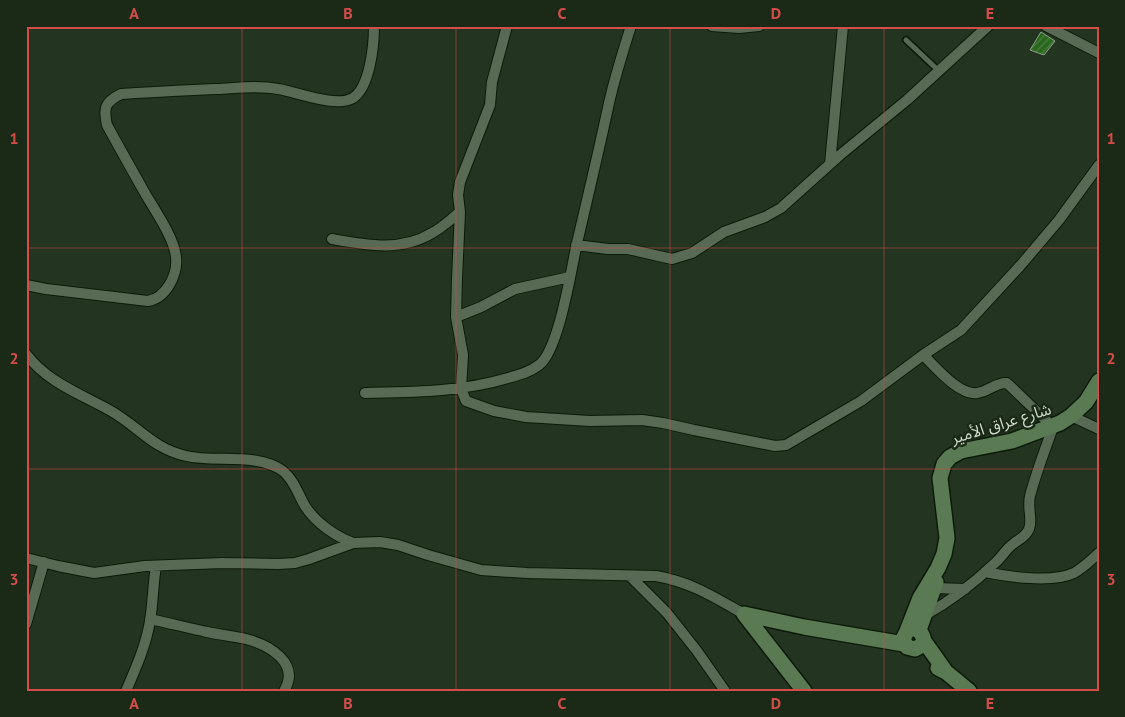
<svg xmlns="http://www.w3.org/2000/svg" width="1125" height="717" font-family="'PT Sans','Noto Sans Arabic',sans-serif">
<defs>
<pattern id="building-hatch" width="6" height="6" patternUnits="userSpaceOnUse" patternTransform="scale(1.25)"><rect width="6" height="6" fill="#2a671e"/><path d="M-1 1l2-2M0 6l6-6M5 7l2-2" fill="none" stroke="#487c3e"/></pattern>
</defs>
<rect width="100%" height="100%" fill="#233420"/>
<path fill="url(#building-hatch)" stroke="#8fa38b" d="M1041 32 1055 41 1044 55 1030 50Z"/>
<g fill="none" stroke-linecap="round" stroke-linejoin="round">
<g stroke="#0c1b09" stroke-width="8">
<path id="lane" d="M906 40 939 71"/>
</g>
<g stroke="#0c1b09" stroke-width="12">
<path id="street" d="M507 26 492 82 490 105 460 182 458 195 460 212 457 278 456 317 463 355 461 389 466 401 494 411 526 417 590 421 642 420 663 423 694 430 775 446 786 445 861 401 923 355 961 330 1020 266 1059 220 1099 165
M712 26 739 28 759 26
M1046 26 1099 53
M830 164 843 26
M332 239C366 245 401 252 432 233 442 228 451 219 460 212
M576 245 608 249H628L672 259 692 253 724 232 765 217 781 208 840 155 907 100 988 26
M26 285 46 289 148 301C166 298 178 275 176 257 174 238 156 212 146 195 133 172 120 149 107 125 103 108 105 102 121 94 153 92 185 90 217 89 237 88 258 85 278 89 297 92 336 108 353 98 370 87 374 45 374 26
M456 317 481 307 515 289 570 277
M26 354C48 383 81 394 111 411 139 427 152 448 186 456 216 463 256 452 283 471 294 480 298 494 305 506 316 523 335 536 353 543
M923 355C935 366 959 396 977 393 988 392 996 382 1007 383L1053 427C1045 450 1036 473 1030 496 1027 508 1033 520 1029 529 1025 538 1020 538 1013 544 1006 549 1001 558 995 563 973 584 951 601 925 615
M365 393C414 392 461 392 508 378 519 375 530 372 539 365 559 350 571 270 577 243 588 196 599 150 609 103 615 77 623 51 631 26
M1071 416 1099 429
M26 558 58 566 94 573 145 566 222 563 278 564 295 563 309 559 353 543 380 542 398 545 428 555 481 570 527 573 656 576C691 582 714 597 744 614
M985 572C1009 577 1052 583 1074 573 1083 568 1091 560 1099 553
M631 577 667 613 697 651 725 691
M935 588 965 589
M150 619C169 623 188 628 207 632 220 635 233 636 246 639 269 645 301 663 284 691
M26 624 44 562
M126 691C136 668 146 645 150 621 153 603 153 584 156 566"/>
</g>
<g stroke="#0c1b09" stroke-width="18">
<path id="secondary" d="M744 614 804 627 904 644
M744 614 804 691
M919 630 936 582
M907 631 920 598 938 568 944 554 947 538 940 478 944 464 950 457 961 451 1012 441 1060 423 1071 416 1086 402 1099 381
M924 641 922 645 915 649 907 647 903 639 907 631C916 626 922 631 924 641L946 672
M938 668 946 672 969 691"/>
</g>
<use href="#lane" stroke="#586a54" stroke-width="5"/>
<use href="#street" stroke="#586a54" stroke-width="10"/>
<use href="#secondary" stroke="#5a7a53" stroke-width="15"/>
</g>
<path fill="none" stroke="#d54c49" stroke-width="1" stroke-opacity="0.55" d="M242 26V691M456 26V691M670 26V691M884 26V691M26 248H1099M26 469H1099"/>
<g text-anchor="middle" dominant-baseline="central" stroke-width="5" stroke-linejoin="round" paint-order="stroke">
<g font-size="16" fill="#cfdacd" stroke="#1a2a17">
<text transform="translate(1001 423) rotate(-17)">شارع عراق الأمير</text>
</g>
</g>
<rect width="1125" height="717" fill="none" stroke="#1a2a17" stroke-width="55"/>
<rect x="28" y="28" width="1070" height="662" fill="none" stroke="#d54c49" stroke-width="2"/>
<g font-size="16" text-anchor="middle" font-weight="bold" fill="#d54c49">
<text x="134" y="19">A</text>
<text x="348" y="19">B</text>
<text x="562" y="19">C</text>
<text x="776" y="19">D</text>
<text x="990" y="19">E</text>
<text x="14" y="144">1</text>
<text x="1111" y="144">1</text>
<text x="14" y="364">2</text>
<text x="1111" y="364">2</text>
<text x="14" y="585">3</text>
<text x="1111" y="585">3</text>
<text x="134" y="709">A</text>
<text x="348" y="709">B</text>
<text x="562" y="709">C</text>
<text x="776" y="709">D</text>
<text x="990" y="709">E</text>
</g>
</svg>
